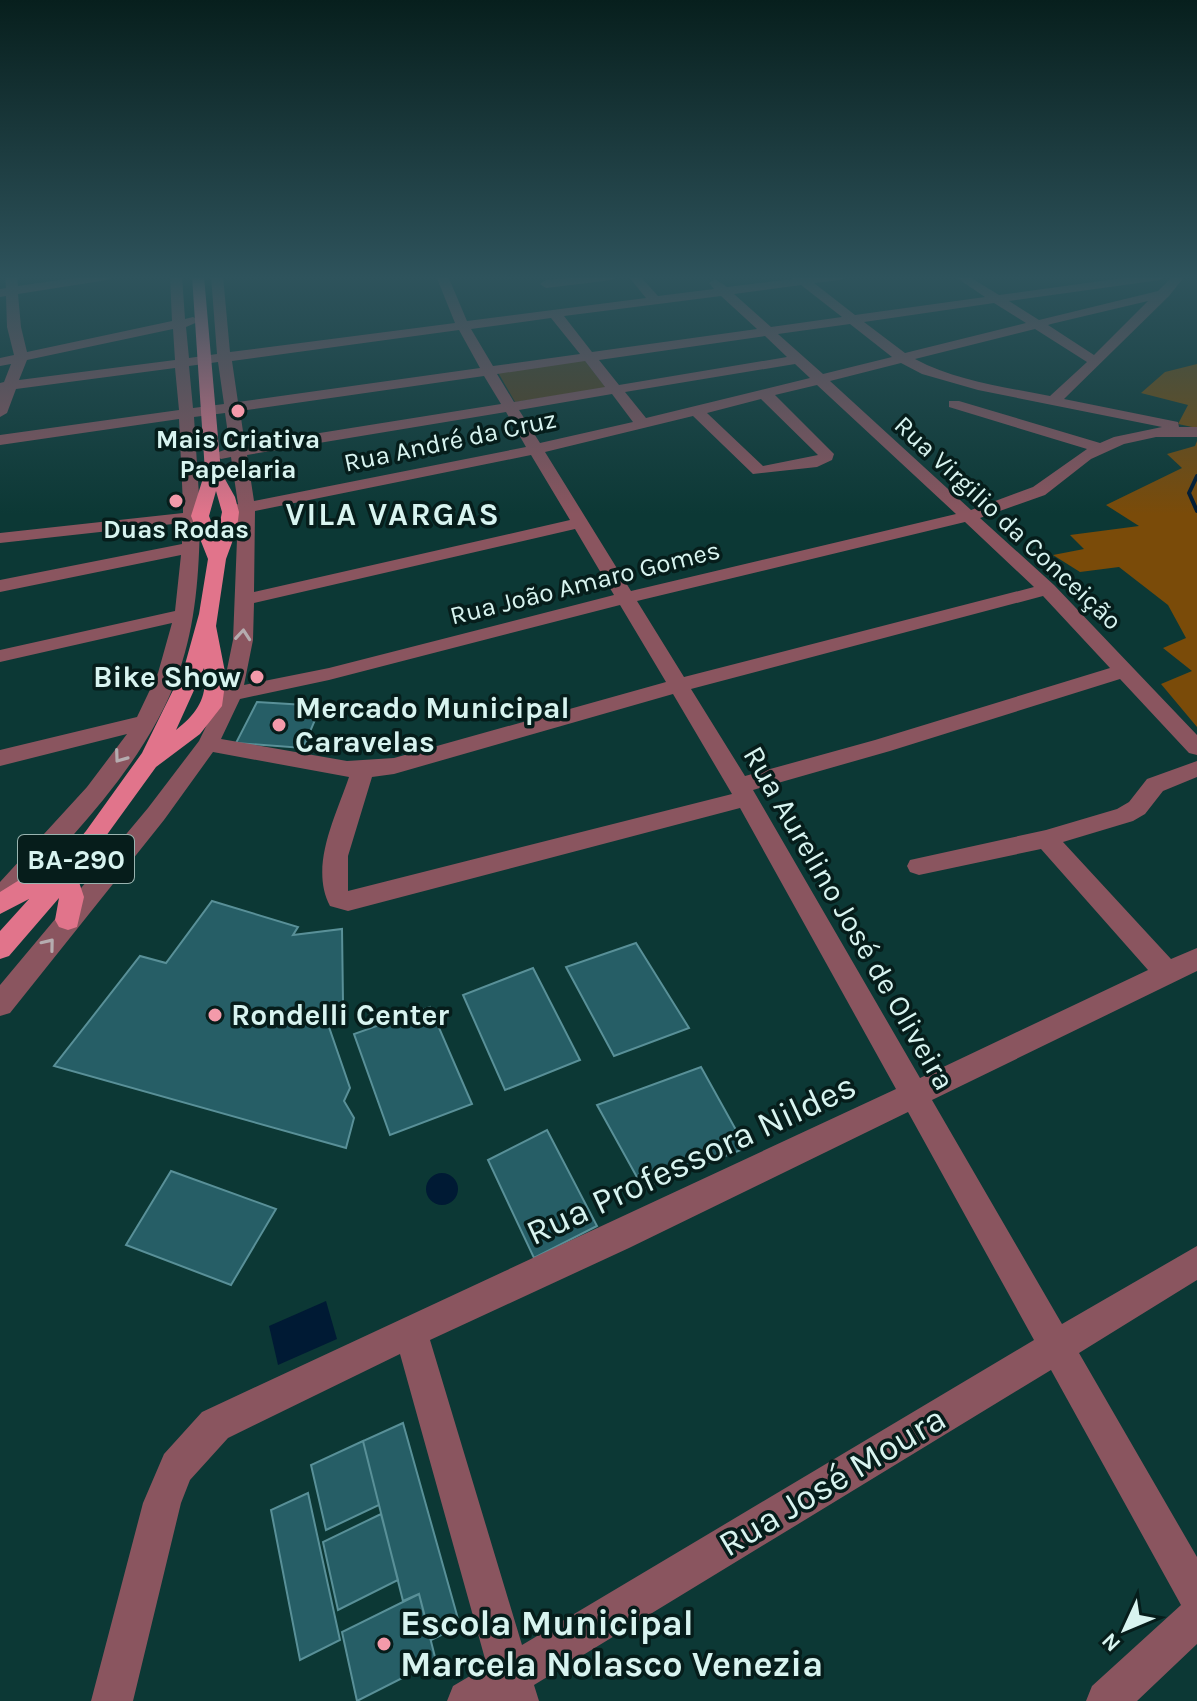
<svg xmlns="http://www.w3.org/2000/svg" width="1197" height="1701" font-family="Karla,sans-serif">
<rect width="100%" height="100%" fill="#0c3835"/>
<path fill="#5c3f1d" d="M582 357 606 388 515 402 496 369Z"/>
<path fill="#7a4b09" d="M1197 364V428L1178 424 1188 405 1141 393 1165 372Z
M1197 441V727L1161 684 1192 671 1163 648 1186 638 1168 605 1119 567 1080 572 1053 555 1084 549 1070 535 1139 526 1106 505 1182 468 1167 454 1195 446Z"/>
<path fill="#001a34" d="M426 1189a16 16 0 1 1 32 0a16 16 0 1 1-32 0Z
M326 1301 337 1339 278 1365 269 1326Z"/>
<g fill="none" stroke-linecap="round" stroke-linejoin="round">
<path stroke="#001a34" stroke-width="4" d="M1197 476 1189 493 1197 511"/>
</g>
<path fill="#265e66" stroke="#599098" stroke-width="2" d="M257 702 321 706 303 748 236 743Z
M212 901 298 927 293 935 342 929 343 1003 329 1027 350 1088 344 1101 354 1118 346 1148 54 1066 140 956 166 963Z
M636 943 689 1028 614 1056 566 967Z
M533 968 580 1060 505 1090 463 995Z
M430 1007 472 1104 390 1135 354 1034Z
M701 1067 746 1148 643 1188 597 1105Z
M547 1130 597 1226 534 1258 488 1160Z
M171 1171 276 1209 231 1285 126 1245Z
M403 1423 460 1626 431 1640 419 1594 403 1601 363 1441Z
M363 1441 379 1505 326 1530 311 1465Z
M308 1493 340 1640 300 1660 271 1510Z
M381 1514 398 1580 338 1610 323 1542Z
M419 1594 436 1661 357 1701 342 1632Z"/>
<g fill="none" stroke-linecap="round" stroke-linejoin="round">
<path fill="#8a555f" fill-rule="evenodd" d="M5 276H17L18 286 87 276H113L107 280 18 294 21 327 27 352 172 321 170 276H182L185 319 193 317 200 321 186 327 189 358 217 354 211 276H223L230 352 455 323 436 276H448L467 321 646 298 628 276H640L658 296 714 289 709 283 715 279 727 287 793 279 791 276H847L841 280 814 283 855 315 985 297 954 276H968L999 295 1137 276H1166L1160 280 1009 301 1039 320 1158 291 1173 276H1185L1169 296 1064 399 1178 422 1179 427H1197V437H1156L1124 444 1091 459 1045 495 980 518 1054 585 1197 735V755L1189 753 1120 679 890 751 753 790 920 1078 1148 970 1041 849 919 875 910 872 907 866 910 860 1046 830 1117 809 1129 802 1147 779 1197 761V777L1163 791 1145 814 1133 821 1063 842 1171 959 1197 948V971L932 1100 1062 1324 1197 1246V1280L1079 1353 1197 1557V1644L1137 1701H1086L1092 1686 1181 1605 1051 1370 534 1685 539 1701H447L453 1686 487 1666 400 1354 228 1438 190 1480 181 1503 133 1701H91L143 1503 164 1454 202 1412 896 1089 740 808 348 911 330 906C309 866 336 816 349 777L213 752 164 820 10 1013 0 1016V985L148 808 199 741 217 704 208 697 211 692 223 689 233 640 238 514H226L224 510 238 504 231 457 221 459 213 454 230 448 225 413 194 417 200 511 209 516 200 521C199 573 196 623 179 672 147 763 72 836 9 905L0 908V882L87 787 127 734 0 766V750L137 717 158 673 172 623 0 662V650L175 611 181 555 0 592V580L182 544V523L0 543V533L183 513V505L179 419 0 445V435L179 410 175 368 16 389 7 413 0 417V383L4 382 11 364 0 366V358L14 355 7 327 6 296 0 297V289L6 288ZM801 285 842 317 771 327 734 294ZM721 296 757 329 592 352 564 316ZM1148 301 1094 355 1048 325 1051 324ZM994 303 1026 323 905 353 864 322ZM551 318 580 354 493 366 471 329ZM850 324 892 357 823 374 778 334ZM173 329 175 360 19 380 27 360ZM1035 329 1087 362 1050 396C1005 387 956 381 915 359ZM459 330 480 368 238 402 232 361ZM765 336 787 357 619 385 599 360ZM585 361 605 387 514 402 497 374ZM218 362 224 404 193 408 189 366ZM901 363 922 374 978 390 1162 427 1114 437 1100 443 959 401H949V407L1087 449 1033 487 971 510 830 381ZM795 364 810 378 646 418 625 392ZM484 376 501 404 245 445 240 411ZM817 385 956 514 631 591 545 452 693 416 753 474 817 467 832 460 834 454 775 395ZM612 394 633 422 540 443 519 410ZM761 399 818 455 763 466 707 413ZM506 412 526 447 254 501 247 455ZM531 455 570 520 254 592 255 511ZM965 522 1034 587 684 677 637 601ZM575 529 614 595 329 668 244 685 253 640 254 603ZM1043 596 1110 668 875 740 745 776 691 689ZM620 605 666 682 394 758 347 761 221 739 240 699 329 680ZM673 694 732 794 348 891V856L372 777 394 774ZM908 1112 1034 1340 522 1645 430 1340 629 1248Z
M585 276H618L612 280 546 288 540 284 546 280Z"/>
<path fill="#e1748b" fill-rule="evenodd" d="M192 276H204L221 472 235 497 239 512 237 529 226 559 216 626 226 677 222 706 200 734 156 767 77 876 84 897 77 927 68 930 59 927 55 920 59 898 9 956 0 959V931L29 899 0 914V892L29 874 56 867 86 831 142 753 184 668 199 614 208 559 191 516 205 472ZM216 491 222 512 217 537 209 516ZM204 668C208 696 199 712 176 730Z"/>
</g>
<defs><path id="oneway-chevron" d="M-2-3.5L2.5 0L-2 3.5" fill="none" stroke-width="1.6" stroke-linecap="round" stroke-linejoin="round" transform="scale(2)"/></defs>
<g stroke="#b5acaf">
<use href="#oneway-chevron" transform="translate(243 635) rotate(-85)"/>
<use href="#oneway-chevron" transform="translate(120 757) rotate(126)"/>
<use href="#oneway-chevron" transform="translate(49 944) rotate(-51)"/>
</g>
<linearGradient id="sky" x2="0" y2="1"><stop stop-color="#071f1d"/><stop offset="0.54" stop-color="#2e535c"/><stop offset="1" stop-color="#2e535c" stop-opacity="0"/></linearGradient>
<rect width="1197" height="514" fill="url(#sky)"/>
<g fill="#f39aaa" stroke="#061d1b" stroke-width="3">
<circle cx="238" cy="411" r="8"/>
<circle cx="176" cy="501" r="8"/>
<circle cx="257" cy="677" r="8"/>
<circle cx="279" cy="725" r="8"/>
<circle cx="215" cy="1015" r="8"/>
<circle cx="384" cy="1644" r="8"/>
</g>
<g text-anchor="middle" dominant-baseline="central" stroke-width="7" stroke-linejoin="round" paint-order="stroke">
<g font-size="26" font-weight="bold" fill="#d8f4f0" stroke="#061d1b">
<text x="238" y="439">Mais Criativa<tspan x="238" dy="30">Papelaria</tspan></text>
<text x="176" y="529">Duas Rodas</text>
</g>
<g font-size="26" fill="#d8f4f0" stroke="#061d1b">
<text transform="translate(450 441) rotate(-12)">Rua André da Cruz</text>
<text transform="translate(1008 523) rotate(43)">Rua Virgilio da Conceição</text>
<text transform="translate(585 583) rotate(-14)">Rua João Amaro Gomes</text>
</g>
<rect fill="#061d1b" stroke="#99b4b0" stroke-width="2" x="18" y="835" width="116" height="48" rx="6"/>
<g font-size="28" font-weight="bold" fill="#d8f4f0">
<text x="76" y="859">BA-290</text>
</g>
<g font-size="30" font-weight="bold" fill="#d8f4f0" stroke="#061d1b" text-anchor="start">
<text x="241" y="677" text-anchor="end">Bike Show</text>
<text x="295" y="708">Mercado Municipal<tspan x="295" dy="34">Caravelas</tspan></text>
<text x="231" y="1015">Rondelli Center</text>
</g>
<g font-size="30" fill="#d8f4f0" stroke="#061d1b">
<text transform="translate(849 918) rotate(60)">Rua Aurelino José de Oliveira</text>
</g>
<g font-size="32" font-weight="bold" letter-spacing="2" fill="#d8f4f0" stroke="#061d1b">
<text x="393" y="514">VILA VARGAS</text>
</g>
<g font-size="36" fill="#d8f4f0" stroke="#061d1b">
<text transform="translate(691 1159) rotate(-25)">Rua Professora Nildes</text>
<text transform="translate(832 1481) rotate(-31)">Rua José Moura</text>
</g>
<g font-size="36" font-weight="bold" fill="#d8f4f0" stroke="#061d1b" text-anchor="start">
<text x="400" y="1623">Escola Municipal<tspan x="400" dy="41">Marcela Nolasco Venezia</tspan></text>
</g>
</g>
<g transform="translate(1125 1629) rotate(226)" stroke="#061d1b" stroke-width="6" paint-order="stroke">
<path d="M0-6L14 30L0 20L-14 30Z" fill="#d8f4f0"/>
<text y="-12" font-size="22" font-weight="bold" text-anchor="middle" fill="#d8f4f0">N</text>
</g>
</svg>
